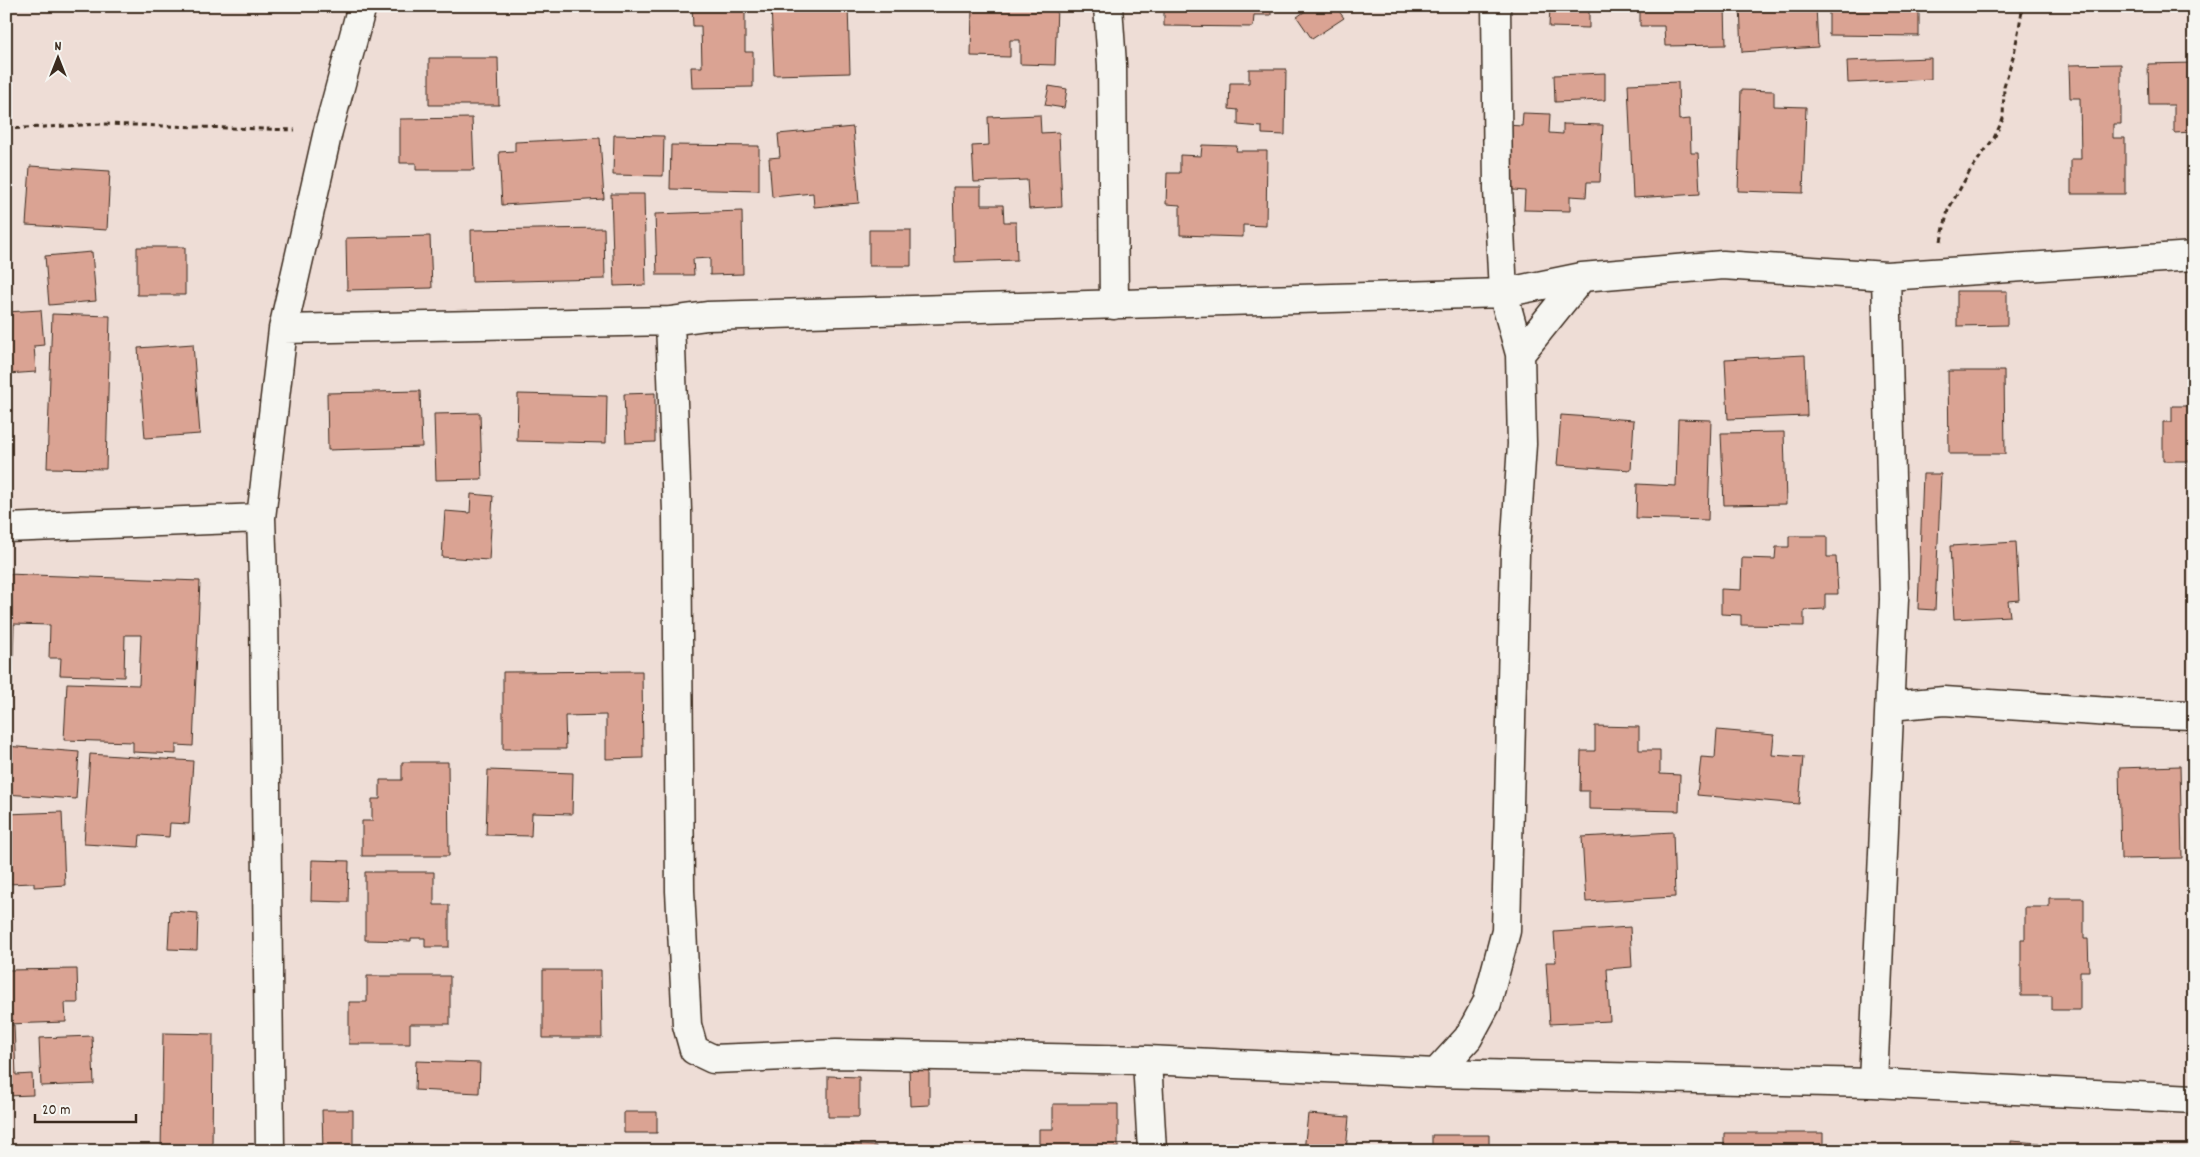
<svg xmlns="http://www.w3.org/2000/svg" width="2200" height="1157" font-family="Dekko,sans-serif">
<rect width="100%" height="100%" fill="#eeddd6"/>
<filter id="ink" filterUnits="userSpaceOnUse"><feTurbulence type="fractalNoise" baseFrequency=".02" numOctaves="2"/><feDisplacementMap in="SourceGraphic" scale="10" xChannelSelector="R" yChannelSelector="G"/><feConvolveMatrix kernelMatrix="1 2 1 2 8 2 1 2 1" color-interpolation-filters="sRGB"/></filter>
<g filter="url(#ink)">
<path fill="#daa393" stroke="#3b2a1e" d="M692 6H745V52H753V87L692 88 691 67H702L701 26H693Z
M771 6H848L850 73 774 75Z
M972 6H1057L1055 65 1020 64V40H1010V57L971 56Z
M1164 6H1271V15H1254L1253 27 1164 26Z
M1312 6H1335L1344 18 1312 39 1297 17Z
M1550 6H1589V28L1549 27Z
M1640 6H1725L1726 45 1665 46 1664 26H1640Z
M1740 6H1816L1818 47 1742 52Z
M1829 6H1919V36L1829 35Z
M429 58H498L499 105H429Z
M1931 58V79L1848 83 1847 61Z
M2194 63V132L2174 133V105H2149L2148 64Z
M2121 64V124H2113V138H2125V194H2071V159H2081L2080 98H2070L2069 65Z
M1249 69H1286L1285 135 1262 134V127L1238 125V110L1229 109 1230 83H1249Z
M1605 73V100L1555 102 1554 75Z
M1678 82 1679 120 1690 119 1691 153H1698L1700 194 1633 198 1628 84Z
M1049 86 1067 89 1064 108 1045 105Z
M1741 90 1774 91V106L1806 107 1803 193 1738 191Z
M1523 113 1550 114 1549 133 1563 134V124L1603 125 1600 182H1587L1586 197 1570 196V211L1524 210 1525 191 1503 189 1506 125 1522 126Z
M1040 115 1041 133 1059 132 1062 207 1029 209 1027 180 974 182 972 146 989 145 988 117Z
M472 118 474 170H416V163H400V119Z
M853 127 859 203 814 207 813 193 772 197 769 158 780 157 778 134Z
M614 135 664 136 663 176 613 175Z
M600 138 604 199 502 205 499 152 515 151V142Z
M671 145 759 146V191L670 189Z
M1202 145 1237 146 1236 151H1267L1266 226 1243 225V237L1180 235V205L1166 204 1167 173H1180V155L1201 156Z
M30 166 110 171 107 230 26 225Z
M953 187H981V205H1003L1004 222H1016L1017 260 955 262Z
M611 194H644L646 285 614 286Z
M742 211 743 274 710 275V258L693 259 694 275H657L655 214Z
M604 228 605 279 472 282 471 230Z
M869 230H911V266H869Z
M430 236 432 288 347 290 346 238Z
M137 247H185V295H137Z
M92 252 96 301 49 305 45 256Z
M1957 291H2007V325L1957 326Z
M41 310 44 345 34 346 36 372 7 374 6 312Z
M52 314 110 316 106 469 47 468Z
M193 344 200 434 145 438 138 348Z
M1805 355 1807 416 1728 419 1725 359Z
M1948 371H2004L2005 454H1949Z
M420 391 422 447 328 450 327 393Z
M655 393V442L626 443 624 394Z
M518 394 607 396 606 443 517 441Z
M2172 406H2194V461H2163V422H2172Z
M480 413 482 479 436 480 434 414Z
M1561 415 1634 420 1631 470 1557 465Z
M1678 419 1711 420 1708 520 1636 518 1637 484 1676 486Z
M1784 432 1786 504 1724 505 1721 433Z
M1923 474H1941L1935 610 1918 609Z
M471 494 493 496 489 560 442 557 445 511 470 513Z
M1789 536H1827V557H1836L1838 594H1825V609L1804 610V626L1741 625V615L1721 614V589L1741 590 1742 558 1775 559 1776 547H1789Z
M2016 542 2019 600 2008 601 2010 616 1954 619 1950 546Z
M6 574 200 581 193 746 176 745V754L133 752V742L64 740 67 683 139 685 141 635H125L124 677 60 675 61 658H49L50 625 14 624 12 697 6 696Z
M642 671 643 758 606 759V715L565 716 566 749H503V672Z
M1595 726 1639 727V750H1660V774L1680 775 1679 811 1589 809V791H1580L1581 751H1595Z
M1717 730 1774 735 1772 755 1803 757 1799 804 1697 795 1701 757 1715 758Z
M6 746 79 752 76 799 6 794Z
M90 754 193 761 189 824 170 823 169 837 140 835 139 847 84 844Z
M402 762H448L449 856H362V821H372V799H380V780H402Z
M2180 766 2182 858 2121 859 2119 768Z
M488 770 573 773 572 814 532 813 531 836 486 835Z
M62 812 65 885 34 887V883L6 884V814Z
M1673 832 1675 897 1586 902 1582 837Z
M312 860 349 861 348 902 311 901Z
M365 872H434V905H449V947H425V938H411V941L365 940Z
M2049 898H2084V938H2088L2089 971H2080V1010H2052V996H2021V939H2025V907H2049Z
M170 911 198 913 197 950 168 949Z
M1630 927 1632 967 1607 969 1610 1021 1550 1024 1546 962H1556L1554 932Z
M77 969 78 1003H65L66 1022 7 1024 6 970Z
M543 970H601L602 1038H543Z
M367 976H450V1024H410V1044H349V1002H367Z
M6 1025H14L16 1075 32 1074 33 1095 6 1096Z
M163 1033 213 1034 212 1151H161Z
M92 1036 94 1084 41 1086 39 1038Z
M416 1061 480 1063 479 1093 415 1090Z
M909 1065H929V1105L910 1106Z
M828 1076 859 1077V1117H828Z
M1053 1104H1118V1148H1094V1151H1039V1129H1053Z
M322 1110H353V1151H323Z
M624 1112H657V1133H624Z
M1308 1114 1349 1117 1346 1151H1304Z
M1724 1133H1823V1151H1724Z
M1432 1135H1489V1151H1432Z
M2011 1141 2039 1143V1151H2011Z
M822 1143 876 1146V1151H822Z"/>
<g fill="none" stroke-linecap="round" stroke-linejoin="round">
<g stroke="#3b2a1e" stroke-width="31">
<path id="minor" d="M1108 6 1112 65 1114 305
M670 321 677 511 680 891 687 1025 694 1050 713 1059 836 1054 1147 1060 1436 1073 1873 1083 2194 1099
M283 329 670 321 707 316 1503 293 1582 277 1723 265 1886 276 2194 256
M1520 354 1582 277
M6 528 261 518
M1890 706 1944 701 2126 713 2194 715
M1147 1060 1152 1151
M1436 1073 1468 1038 1487 1003 1506 931 1515 553 1522 444 1520 354 1503 293 1498 189 1496 6
M1873 1083 1894 599 1886 276
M270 1151 264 607 261 518 283 329 328 131 362 6"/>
</g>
<path stroke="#3b2a1e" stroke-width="3" stroke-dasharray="5 4" stroke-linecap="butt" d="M6 129 102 124 295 130
M1941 241 1948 210 1970 171 1994 138 2003 119 2004 86 2014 54 2023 6"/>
<use href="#minor" stroke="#f6f6f2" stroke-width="28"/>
</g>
</g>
<rect width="2200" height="1157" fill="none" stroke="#f6f6f2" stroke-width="25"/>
<rect x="12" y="12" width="2175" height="1132" fill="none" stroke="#3b2a1e" stroke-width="2" filter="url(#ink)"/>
<g transform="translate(58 58)" stroke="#f6f6f2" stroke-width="4" paint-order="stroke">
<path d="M0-4L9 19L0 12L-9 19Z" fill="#3b2a1e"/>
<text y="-8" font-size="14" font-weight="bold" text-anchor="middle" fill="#3b2a1e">N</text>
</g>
<path d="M35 1114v8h101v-8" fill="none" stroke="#3b2a1e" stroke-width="2.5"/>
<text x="42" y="1114" font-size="15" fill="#3b2a1e" stroke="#f6f6f2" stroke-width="4" paint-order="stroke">20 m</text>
</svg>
